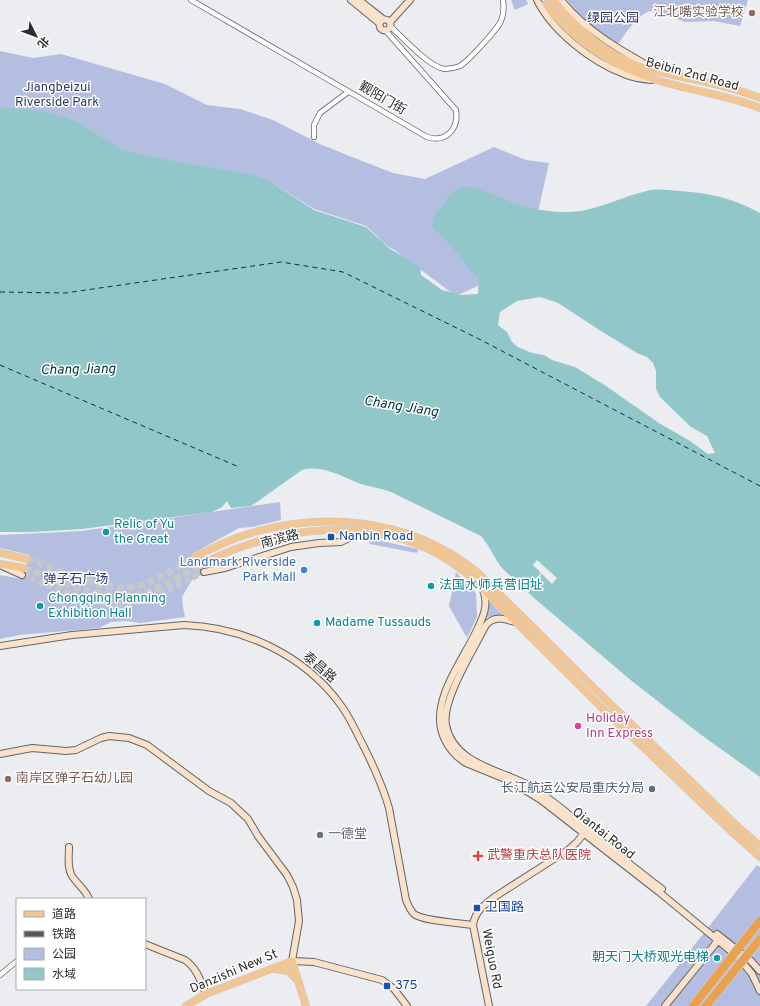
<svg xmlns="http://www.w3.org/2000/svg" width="760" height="1006" font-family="Overpass,'Noto Sans SC',sans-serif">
<rect width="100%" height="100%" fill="#ecedf0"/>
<path fill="#b4bee0" d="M511 0H526L528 4 515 10Z
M567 0H748L740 26 713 21 686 22 652 11C640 11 625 34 618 44 599 33 581 17 567 0Z
M0 51 33 58 61 54 165 84 207 105 240 109 273 120 320 144 347 155 393 173 425 179 494 147 526 160 549 163 537 216 486 282 456 296 393 249C385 246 375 233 366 226L314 209 268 180 252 182 193 173 0 114Z
M280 502 281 520 252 527 239 528 192 554 204 573 192 580 182 597 183 607 185 617 140 623 127 621 111 622 99 628 20 635 0 639V575L22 579 30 555 0 548V535L82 531Z
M368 538 418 549 417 553 370 544Z
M456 572 476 593 477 617 467 638 449 606Z
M489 601 503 615H495L485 618 489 610Z
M757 865 760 867V1006H646C684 959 720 912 757 865Z"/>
<path fill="#91c7c9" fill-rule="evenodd" d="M0 107 42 111 59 115 81 124 120 149 138 154 173 161 250 174 268 180 314 210 366 227 389 248 420 267 421 275 442 290 461 295 478 294 479 277C464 268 458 251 445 239 441 235 435 231 433 226 431 219 437 212 441 207 446 201 454 188 463 187 475 185 509 202 523 206 537 210 553 212 568 212 594 212 618 198 643 192 656 188 667 190 679 191 711 193 732 198 760 213V777L700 734 633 682 534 598 501 567C494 557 489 545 481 536L391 492C381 488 371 487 361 484 343 477 321 464 302 470L251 506 231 508 227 501 222 507 212 512 82 529 31 532H0ZM540 297 558 303 601 331 637 353 647 357 653 363 656 371V389L660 397 691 427 707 436 715 453 708 454 690 441 659 423 606 386 575 367 552 360 544 355 532 353 518 347 512 342 507 332 498 325 500 312 517 301Z"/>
<path fill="#ecedf0" d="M537 560 557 578 552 584 542 574 527 591 526 590 541 573 533 565Z"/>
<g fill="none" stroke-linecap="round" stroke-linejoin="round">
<path stroke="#02383a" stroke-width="1" stroke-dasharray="5 4" stroke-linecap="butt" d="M0 292 65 293 281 262 343 272 479 339 760 486
M0 365 239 467"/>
<path stroke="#c6c7c9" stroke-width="6" stroke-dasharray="6 3" stroke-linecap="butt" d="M22 575C56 588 103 611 140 601 162 595 183 582 204 572"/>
<path stroke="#c6c7c9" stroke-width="7" stroke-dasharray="7 3.5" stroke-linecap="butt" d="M27 559C56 569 107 594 137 586 157 581 176 567 195 557
M24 568C56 580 106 603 139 594 161 589 181 575 200 565"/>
<g stroke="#646568" stroke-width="6">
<path id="street" d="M191 0 427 137C446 143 459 129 456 110L385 30
M390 26C402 37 430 68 445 69 450 69 455 68 460 66 468 61 497 30 501 21 504 14 504 7 503 0
M314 137V125L320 113 348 92
M0 975 17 961"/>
</g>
<g stroke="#646568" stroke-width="8">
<path id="secondary" d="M351 0 379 23
M359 0 383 19
M537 0C552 31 592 62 624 74 633 78 642 79 651 80
M561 0C586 31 620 50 654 69
M379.5 25a5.5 5.5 0 1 1 11 0a5.5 5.5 0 1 1-11 0Z
M390 22 410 0
M0 565 22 575
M204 572 225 568 291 547 319 543 341 542 361 532
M483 590C490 607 481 621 474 636 459 665 429 705 444 738 449 749 456 757 466 763L510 781 541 800 659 892 738 957 752 974 760 991
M515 622C504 619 494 615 486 625 474 649 441 701 446 725 454 764 498 769 528 785 546 795 561 808 577 821 605 844 633 867 662 889
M0 646 72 635 184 625C244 627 304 655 340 704 350 717 356 732 364 747 374 767 383 787 389 808L406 900C408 905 410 910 414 914 423 921 460 923 473 925
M0 754 32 748 66 751 76 750 101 738 109 736 129 738 147 745 209 791 231 803 248 819 258 836 287 875 293 887 297 900 299 921 292 961 314 962 382 980 394 989 407 1006
M69 847C69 857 67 868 72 876 77 884 86 890 89 899
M717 934 750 960 760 971
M145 944 185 960C197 968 201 982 206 994
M489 1006 473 925C475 911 485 904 496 896L568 850 577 842 586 831
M665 1006 720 938"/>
</g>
<g stroke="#c8c8c9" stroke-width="8">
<path id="primary" d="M553 0C575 27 605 54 639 66 679 79 721 82 760 98
M546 4C573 40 613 67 657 80 691 91 727 95 760 108
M0 553 27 559
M195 557C209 550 224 542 239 537 319 509 410 518 477 572L596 690 736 825 760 846
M0 564 24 568
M200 565C216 557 231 550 247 545 306 525 378 523 434 552 448 559 460 568 472 578L600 706 731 831 760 857
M274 969 288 971 296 979
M186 1006 206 994 292 961 306 1006"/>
</g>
<use href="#street" stroke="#fff" stroke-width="4.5"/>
<use href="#secondary" stroke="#f9e2c9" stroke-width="6"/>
<use href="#primary" stroke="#f2c694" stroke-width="7"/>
<path stroke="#575759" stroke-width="1.5" stroke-dasharray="7 7" stroke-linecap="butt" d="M695 1006 760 924"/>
<g stroke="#c8c8c9" stroke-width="10" stroke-linecap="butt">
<path id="highway-bridge" d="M693 1006 760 921
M706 1006 760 939"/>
</g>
<use href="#highway-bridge" stroke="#eaa04c" stroke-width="8"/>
</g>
<g fill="#8d6e63" stroke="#fff" stroke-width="1.5">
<circle cx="752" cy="13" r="4"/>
<circle cx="8" cy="779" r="4"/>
</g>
<g fill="#0f9aa8" stroke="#fff" stroke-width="1.5">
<circle cx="106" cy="532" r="4"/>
<circle cx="431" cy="586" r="4"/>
<circle cx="40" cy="606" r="4"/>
<circle cx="317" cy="623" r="4"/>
<circle cx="717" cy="958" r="4"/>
</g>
<g fill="#1a4fb4" stroke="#fff" stroke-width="1.5">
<rect x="327" y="533" width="8" height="8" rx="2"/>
<rect x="473" y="904" width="8" height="8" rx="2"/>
<rect x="383" y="982" width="8" height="8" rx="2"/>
</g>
<circle fill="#3f7fe0" stroke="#fff" stroke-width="1.5" cx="304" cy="570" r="4"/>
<circle fill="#d1479c" stroke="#fff" stroke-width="1.5" cx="578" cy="726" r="4"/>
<circle fill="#5c6f8a" stroke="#fff" stroke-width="1.5" cx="652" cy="789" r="4"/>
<circle fill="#6b7280" stroke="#fff" stroke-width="1.5" cx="320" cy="835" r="4"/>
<path fill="#e0444e" stroke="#fff" stroke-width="1.5" d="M476 850h4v4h4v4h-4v4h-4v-4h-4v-4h4z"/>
<g text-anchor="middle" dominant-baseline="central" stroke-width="3" stroke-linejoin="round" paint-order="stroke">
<g font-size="13" fill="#785e54" stroke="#fff" text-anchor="end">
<text x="744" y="13">江北嘴实验学校</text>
<text x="16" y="779" text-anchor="start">南岸区弹子石幼儿园</text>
</g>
<g font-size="13" fill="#2e3869" stroke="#fff">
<text x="613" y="19">绿园公园</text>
<text x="57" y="88">Jiangbeizui<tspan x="57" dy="15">Riverside Park</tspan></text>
<text x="76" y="580">弹子石广场</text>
</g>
<g font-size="13" fill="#2d2d2e" stroke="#fff">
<text transform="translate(692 75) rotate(15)">Beibin 2nd Road</text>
<text transform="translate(382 99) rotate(30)">觐阳门街</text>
<text transform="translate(280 540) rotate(-14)">南滨路</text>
<text transform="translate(319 668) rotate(41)">泰昌路</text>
<text transform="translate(603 834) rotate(38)">Qiantai Road</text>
<text transform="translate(491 959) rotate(79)">Weiguo Rd</text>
<text transform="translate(234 972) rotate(-23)">Danzishi New St</text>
</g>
<g font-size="13" fill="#0d838f" stroke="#fff" text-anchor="start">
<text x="114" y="525">Relic of Yu<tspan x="114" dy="15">the Great</tspan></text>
<text x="439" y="586">法国水师兵营旧址</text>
<text x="48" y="599">Chongqing Planning<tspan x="48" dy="15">Exhibition Hall</tspan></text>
<text x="325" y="623">Madame Tussauds</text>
<text x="709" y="958" text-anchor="end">朝天门大桥观光电梯</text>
</g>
<g font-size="13" fill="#164399" stroke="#fff" text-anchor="start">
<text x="339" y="537">Nanbin Road</text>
<text x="485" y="908">卫国路</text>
<text x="395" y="986">375</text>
</g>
<g font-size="13" fill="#366cbe" stroke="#fff" text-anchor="end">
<text x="296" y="563">Landmark Riverside<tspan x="296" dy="15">Park Mall</tspan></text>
</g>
<g font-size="13" fill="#b23c85" stroke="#fff" text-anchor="start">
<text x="586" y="719">Holiday<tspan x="586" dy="15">Inn Express</tspan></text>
</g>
<g font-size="13" fill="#4e5e75" stroke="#fff" text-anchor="end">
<text x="644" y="789">长江航运公安局重庆分局</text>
</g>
<g font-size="13" fill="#5b616d" stroke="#fff" text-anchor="start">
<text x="328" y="835">一德堂</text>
</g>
<g font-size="13" fill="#be3a42" stroke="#fff" text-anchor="start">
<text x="487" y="856">武警重庆总队医院</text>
</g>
<g font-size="14" font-style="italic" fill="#02383a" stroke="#fff">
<text transform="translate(78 370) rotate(-1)">Chang Jiang</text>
<text transform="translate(401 407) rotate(9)">Chang Jiang</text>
</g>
</g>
<rect x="16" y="898" width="130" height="92" fill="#ffffff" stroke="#ababab"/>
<rect x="24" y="911" width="20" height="6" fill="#f2c694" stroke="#ababab"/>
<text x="52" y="918" font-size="12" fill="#2d2d2e">道路</text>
<rect x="24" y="931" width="20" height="6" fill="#575759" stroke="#ababab"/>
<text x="52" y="938" font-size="12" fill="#2d2d2e">铁路</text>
<rect x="24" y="948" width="20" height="12" fill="#b4bee0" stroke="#ababab"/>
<text x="52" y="958" font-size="12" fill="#2d2d2e">公园</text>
<rect x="24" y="968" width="20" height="12" fill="#91c7c9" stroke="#ababab"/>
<text x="52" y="978" font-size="12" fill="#2d2d2e">水域</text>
<g transform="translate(36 36) rotate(132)" stroke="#ffffff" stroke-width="3" paint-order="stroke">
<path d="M0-3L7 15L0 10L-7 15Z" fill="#2d2d2e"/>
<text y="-6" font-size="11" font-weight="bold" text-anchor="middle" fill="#2d2d2e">北</text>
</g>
</svg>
